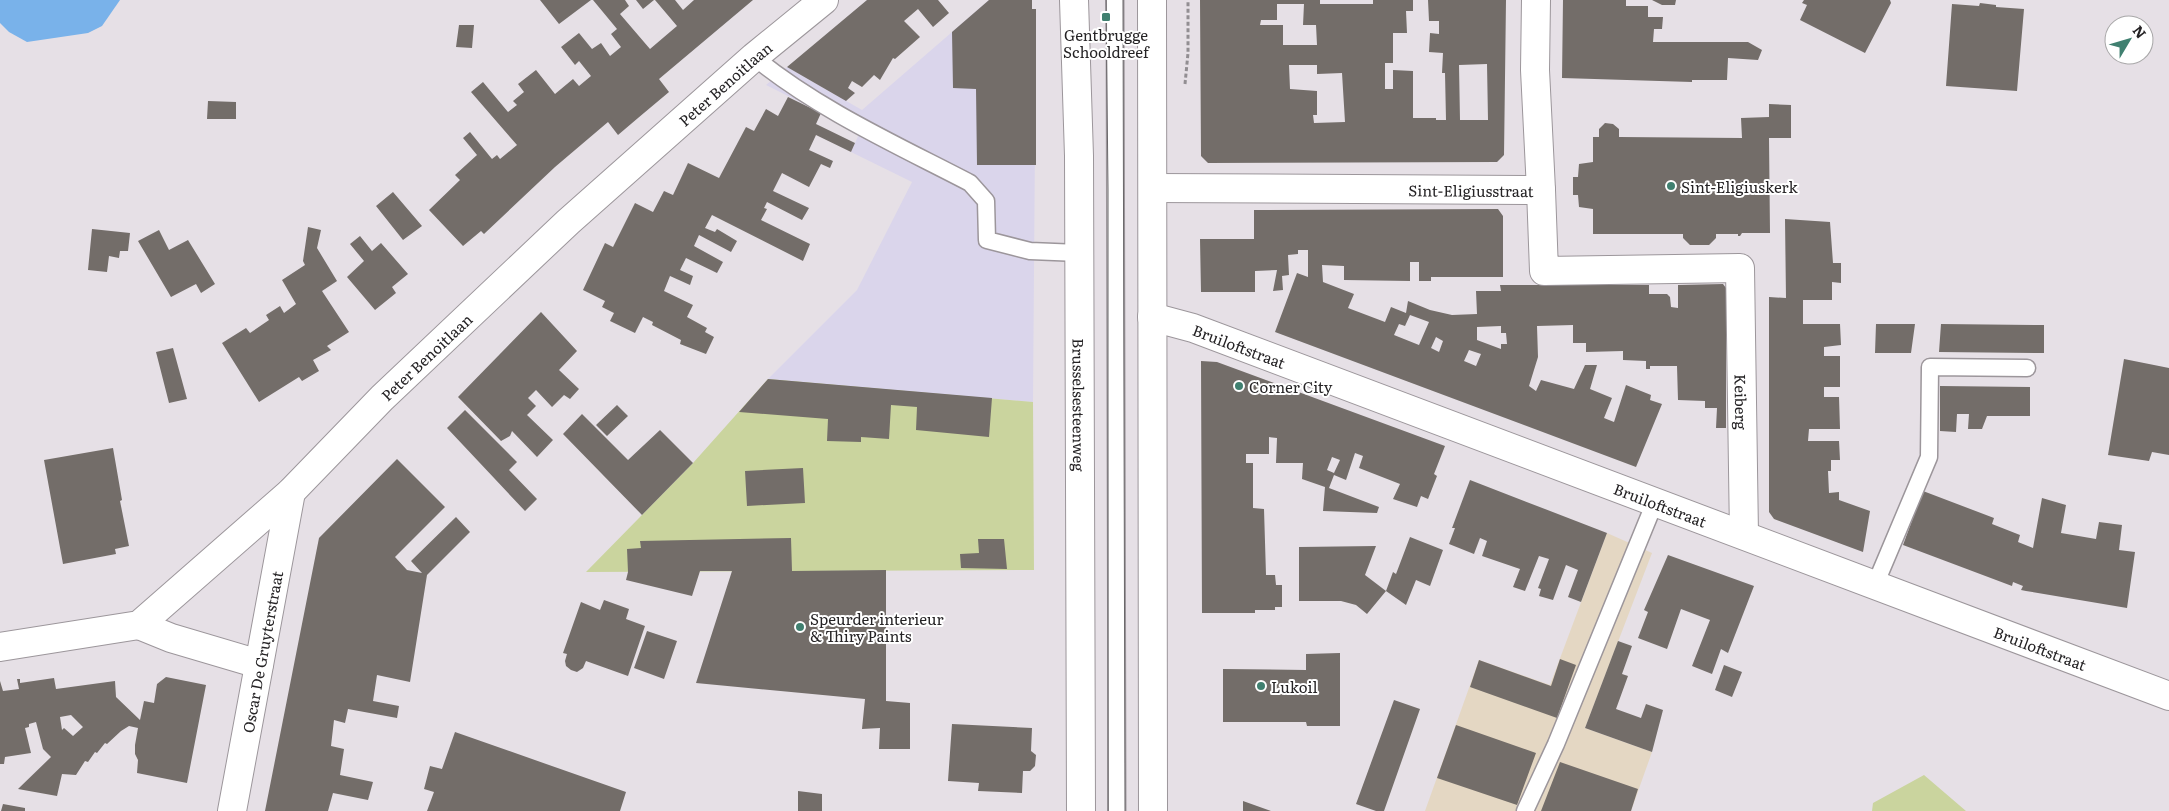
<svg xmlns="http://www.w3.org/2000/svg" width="2169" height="811" font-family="Literata,serif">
<rect width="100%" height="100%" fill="#e6e0e6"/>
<path fill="#dad5eb" d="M989 0H1032V9H1036L1033 402 768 379 857 290 912 182 851 152 860 132 766 85 787 67 862 110Z"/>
<path fill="#e4d7c3" d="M1607 533 1652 553 1585 728 1652 752 1631 811H1425L1479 660 1550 685Z"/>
<path fill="#cad49e" d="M768 379 1033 402 1034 570 586 572 693 463Z
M1924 775 1966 811H1872L1873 803Z"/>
<path fill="#79b2ea" d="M0 0H120L102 26 88 33 27 42 9 32 0 23Z"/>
<path fill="#736d69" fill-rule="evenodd" d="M540 0H591L559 24Z
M593 0H625L629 6 620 14 650 49 677 26 655 0H675L683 10 694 0H753L659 79 669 92 638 118 618 135 608 122 555 167 484 234 481 231 463 246 429 210 460 180 455 175 477 155 463 138 470 132 492 159 497 155 500 159 517 145 471 92 483 82 508 112 517 105 513 101 524 92 518 84 536 70 555 94 573 79 579 86 591 76 579 61 575 65 561 47 579 33 592 49 601 43 610 56 621 47 611 34 617 29Z
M636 0H654L643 9Z
M867 0H938L949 13 933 27 918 9 904 21 920 37 895 59 893 58 880 80 874 75 862 87 852 81 848 88 855 93 846 101 787 67Z
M989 0H1032V9H1036V165H977L976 89 953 88 952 32Z
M1200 0H1320V4H1373V0H1413V11H1406L1407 33H1393V63H1385V89H1393V70L1413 71V118H1436V120H1446L1445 73H1442L1443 53 1429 52 1430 33 1439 34V21H1429L1428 0H1506L1504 155 1497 162 1208 163 1201 156ZM1277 4H1304L1303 25H1316L1317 45H1283V25H1260L1261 20H1277ZM1487 64 1488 120H1460L1459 65ZM1289 65H1317V74L1342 73 1345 122 1314 123 1313 115H1317V91L1290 89Z
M1563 0H1626V6H1648V17H1663L1662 29H1654L1653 42H1748L1762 50 1758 60 1728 58 1727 80H1692V82L1562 78Z
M1652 0H1676L1675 5H1662Z
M1804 0H1890L1891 3 1865 53 1800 20 1807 5 1802 3Z
M1980 3 1996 5V7L2024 9 2017 91 1946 86 1952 4 1979 6Z
M459 25H474L472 48 456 47Z
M788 97 821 113 816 124 855 143 851 152 816 135 809 150 833 161 830 168 821 164 809 187 782 173 773 191 809 208 802 220 767 202 764 208 767 209 761 220 810 244 803 261 712 215 705 228 715 232 717 229 737 241 731 252 699 235 694 246 723 262 717 273 686 258 680 270 693 276 690 285 670 276 664 291 693 305 687 317 707 328 705 332 714 337 706 354 680 344 681 340 652 325 653 322 643 317 635 333 610 321 614 313 602 307 605 301 583 290 605 243 613 247 635 203 653 212 664 191 673 195 688 163 719 178 746 127 754 131 766 109 778 116Z
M208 101 236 102V119H207Z
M1769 104 1791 105V138H1769L1770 233H1742L1740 236H1738V234H1716V238L1709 245H1690L1683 238V234H1593V209L1579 207 1578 195H1573V177H1578L1579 164 1593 162V137H1599V129L1605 123 1613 124 1619 129V137L1742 138 1741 118 1769 117Z
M393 192 422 226 403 240 376 206Z
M1498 209 1503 216V277H1431V281H1419V262H1410V281L1344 280V266L1322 265 1323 282 1354 294 1348 308 1385 322 1391 307 1406 313 1408 301 1430 310 1452 315 1477 314 1476 291H1501L1500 285H1649V294H1667L1670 297 1671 307 1678 308V285L1723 284 1726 288V428H1716L1717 408H1705V401L1678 400 1677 366H1650V369H1646V361L1623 360V351L1586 352V343H1573V325L1537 326 1538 357 1529 386 1536 391 1541 380 1574 389 1585 365H1597L1590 389 1612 398 1604 418 1614 422 1626 385 1651 395 1650 400 1662 404 1636 467 1275 332 1297 273 1308 277V250H1298V254L1288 255 1289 275 1282 276 1283 290 1273 291 1277 270 1255 271V292H1201L1200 239H1254V210ZM1410 315 1429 322 1419 345 1394 335 1399 324 1405 326ZM1501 326V333H1506L1507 344H1501V349L1477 340V327ZM1436 337 1443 341 1439 352 1431 348ZM1469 350 1481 354 1476 366 1464 361Z
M1785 219 1830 222 1833 263H1841V283L1832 282V300H1803V324H1840L1841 345 1824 347V356H1840V387H1824V397H1839L1840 429H1809L1808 441H1839L1840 460H1831V471H1828L1829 493 1839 492V500L1870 511 1863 552 1774 519 1769 512V297L1786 298Z
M308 227 321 230 317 248 337 281 322 291 349 332 327 346 331 350 313 360 319 371 302 381 299 377 259 402 222 343 246 328 250 333 269 320 266 315 280 306 284 313 296 304 282 280 305 265 303 261Z
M92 229 130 233 128 251H120L119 258 109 256 107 272 88 270Z
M159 230 169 250 188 240 215 284 201 293 196 284 171 297 138 241Z
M360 236 372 251 381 243 408 274 392 287 396 293 375 310 347 277 364 261 350 244Z
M541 312 577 351 559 370 579 389 570 399 564 395 552 407 536 390 528 398 536 406 527 415 553 440 537 457 512 431 510 436 501 441 458 397Z
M1876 324H1915L1911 353H1875Z
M1941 324 2044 325V353L1939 352Z
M173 348 187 399 169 403 156 352Z
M2124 359 2169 368V455L2152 452 2149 461 2108 455Z
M1201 361 1217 362 1445 446 1434 474 1437 476 1428 499 1421 496 1417 507 1393 499 1400 484 1359 468 1363 456 1355 453 1346 480 1334 475 1329 488 1379 507 1377 513 1323 511 1325 487 1302 479 1303 463H1276L1277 438 1269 437V454H1246V463H1253V508L1264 509 1266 575H1275L1276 585H1282V607H1275V610H1255V613H1202ZM1332 457 1340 460 1334 473 1327 470Z
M768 379 992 398 989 437 916 430 917 407 891 405 889 439 861 437V442L827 441 828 419 739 412Z
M1940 386 2030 387V416H1987L1982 429H1968L1969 414H1957L1956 432 1940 431Z
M617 405 628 416 607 436 596 425Z
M465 410 517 462 509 470 537 499 525 511 447 428Z
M582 414 628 460 660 430 693 463 642 515 563 434Z
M113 448 122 500 120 501 129 546 115 549 116 554 63 564 44 460Z
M397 459 445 507 395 557 407 570 422 573 411 561 456 517 470 532 427 575 410 682 377 675 373 701 399 706 397 718 348 709 345 723 334 720 331 746 344 749 340 775 373 782 368 800 333 793 328 811H265L319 538Z
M803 468 805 503 747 506 745 471Z
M1470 480 1607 533 1581 602 1568 597 1578 570 1566 565 1553 600 1539 596 1541 589 1538 588 1549 559 1539 556 1525 591 1513 587 1520 569 1482 556 1487 541 1480 538 1474 554 1449 544 1455 528H1452Z
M1923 491 1994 518 1992 524 2020 535 2018 542 2033 548 2042 498 2066 505 2061 533 2096 539 2099 522 2122 525 2119 550 2135 552 2127 608 2026 591 2021 590 2023 586 2013 582 2012 586 1903 545Z
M1410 537 1443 550 1430 586 1416 580 1406 605 1386 591 1393 572 1396 574Z
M791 538 792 571 886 570V701L910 703V749H879L880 728 862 729 865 699 696 683 732 571H700L692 596 626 580 628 572 627 549 641 548 640 541Z
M978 539H1004L1007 569 961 568 960 554 979 553Z
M1376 546 1365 575 1386 591 1367 614 1356 605 1341 601H1299V547Z
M1668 555 1754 586 1728 653 1721 649 1712 674 1692 666 1710 620 1681 609 1667 649 1638 638 1648 612 1644 610Z
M604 600 629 609 626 619 645 626 628 676 586 661 583 668 577 672 571 670 566 666 565 661 567 654 563 653 581 602 600 610Z
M647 631 677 641 664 679 634 668Z
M1618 641 1632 646 1622 674 1628 676 1616 709 1641 718 1646 704 1663 710 1652 752 1585 728Z
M1340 653V726H1307L1306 722H1223V669L1306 670V654Z
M1560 659 1576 665 1557 718 1470 687 1479 660 1551 686Z
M1724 665 1742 672 1732 697 1715 690Z
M166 677 206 685 187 783 137 773 138 760 135 754V745L138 728 129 726 121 731 107 744 105 743 97 753 95 752 88 762 85 761 76 775 62 774 57 796 18 789 51 757 43 749 36 722 29 724V727L25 728 31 753 5 757 4 764H0V681L3 691 19 689 17 679H20V683L54 678 56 689 115 681 116 697 140 720 144 701 154 703 157 684ZM71 715 83 727 73 736 64 728 62 730 60 717Z
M1394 700 1420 709 1384 811H1376L1356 804Z
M952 724 1032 728 1031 751 1036 755 1035 766 1030 771H1023L1022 793 978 791 979 783 948 781Z
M1456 725 1536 753 1517 805 1437 778Z
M455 732 626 792 620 811H427L434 792 424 789 430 766 442 769Z
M1560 762 1638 789 1631 811H1541Z
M798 791 822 794V811H798Z
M1243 801 1271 811H1243Z
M3 804 25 808V811H1Z"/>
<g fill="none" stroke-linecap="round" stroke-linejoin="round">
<g stroke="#9c969b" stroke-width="19">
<path id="service" d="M1115 0 1117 811
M754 57C819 110 897 145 970 183L986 201 987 240 1030 251 1079 253
M1875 585 1929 457 1930 367 2027 368
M1525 811 1556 744 1655 502"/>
</g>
<g stroke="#9c969b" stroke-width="30">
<g id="minor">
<path d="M1536 0 1535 70 1541 190"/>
<path id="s1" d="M1153 188 1541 190 1544 271 1740 268 1744 535"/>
<path id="s2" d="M1152 317 1193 328 2169 696"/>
<path d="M139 625 171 638 259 664"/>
<path id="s3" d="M0 647 139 625 291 492 382 398 568 222 754 57 824 0"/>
<path id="s4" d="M232 811 291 492"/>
</g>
</g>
<g stroke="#9c969b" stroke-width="30">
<g id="primary">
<path id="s5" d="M1074 0 1079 156 1081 811"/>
<path d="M1152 0 1153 811"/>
</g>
</g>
<path stroke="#928e92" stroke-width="3" stroke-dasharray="4 2.5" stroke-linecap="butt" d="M1185 84 1188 53V0"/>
<use href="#service" stroke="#fff" stroke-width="16"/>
<use href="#minor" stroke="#fff" stroke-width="28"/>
<use href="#primary" stroke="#fff" stroke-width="28"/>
<path stroke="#696669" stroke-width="1" d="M1106 0 1108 189V811
M1123 0 1125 811"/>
</g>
<g fill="#408070" stroke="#fff" stroke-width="2">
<rect x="1101" y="12" width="10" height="10" rx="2.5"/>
<circle cx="1671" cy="186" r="5"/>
<circle cx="1239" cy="386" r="5"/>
<circle cx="800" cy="627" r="5"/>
<circle cx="1261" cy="686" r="5"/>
</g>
<g text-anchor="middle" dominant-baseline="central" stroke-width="4" stroke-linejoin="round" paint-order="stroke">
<g font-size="15" fill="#252325" stroke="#fff" text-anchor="start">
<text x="1106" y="34" text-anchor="middle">Gentbrugge<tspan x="1106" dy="17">Schooldreef</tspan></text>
<text x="1681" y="186">Sint-Eligiuskerk</text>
<text x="1249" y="386">Corner City</text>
<text x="810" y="618">Speurder interieur<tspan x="810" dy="17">&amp; Thiry Paints</tspan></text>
<text x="1271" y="686">Lukoil</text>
</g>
<g font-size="15" fill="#252325" stroke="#fff">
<text stroke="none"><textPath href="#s3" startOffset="939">Peter Benoitlaan</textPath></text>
<text stroke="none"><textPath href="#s1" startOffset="318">Sint-Eligiusstraat</textPath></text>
<text stroke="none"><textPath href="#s2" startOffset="92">Bruiloftstraat</textPath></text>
<text stroke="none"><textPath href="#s3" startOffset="534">Peter Benoitlaan</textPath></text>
<text stroke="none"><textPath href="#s1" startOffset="799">Keiberg</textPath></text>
<text stroke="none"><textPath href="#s5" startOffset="405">Brusselsesteenweg</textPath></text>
<text stroke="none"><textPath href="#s2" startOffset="542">Bruiloftstraat</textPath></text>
<text stroke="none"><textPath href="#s2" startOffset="948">Bruiloftstraat</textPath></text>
<text stroke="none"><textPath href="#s4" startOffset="162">Oscar De Gruyterstraat</textPath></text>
</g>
</g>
<g transform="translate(2129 40) rotate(52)"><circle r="24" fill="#ffffff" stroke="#a8a7a8"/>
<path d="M0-4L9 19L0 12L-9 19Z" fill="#408070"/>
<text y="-8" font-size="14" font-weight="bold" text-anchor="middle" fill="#252325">N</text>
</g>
</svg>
